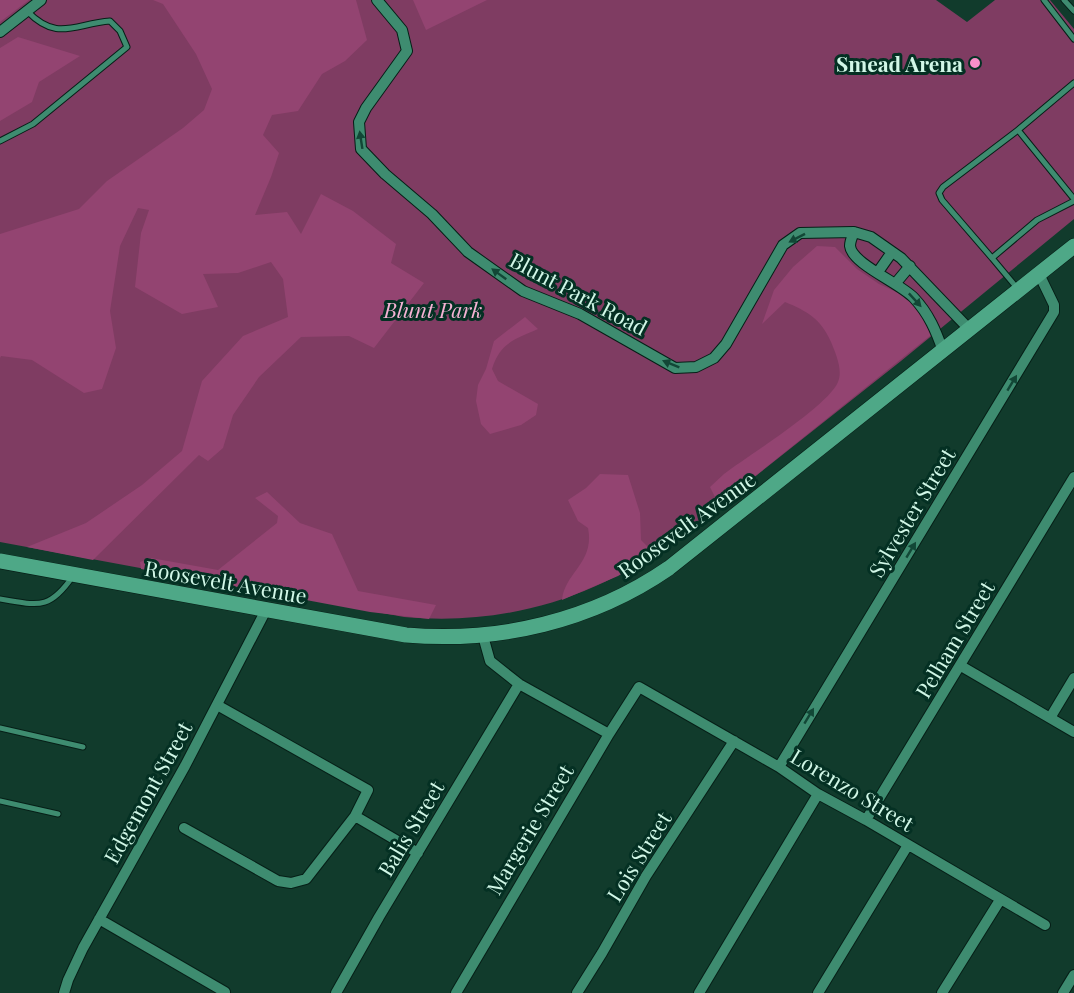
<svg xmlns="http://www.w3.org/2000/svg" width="1074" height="993" font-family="'Playfair Display',serif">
<rect width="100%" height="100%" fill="#113b2c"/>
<path fill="#7f3c62" d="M0 0H936L967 22 995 0H1050L1074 29V219L901 361 676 539C594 599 505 626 404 617L0 542Z"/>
<path fill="#934471" d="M0 0H29L0 22Z
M153 0H356L367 40 345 61 322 74 298 111 272 115 263 135 279 153 271 177 255 215 287 212 301 234 321 194 353 211 396 244 391 263 424 283 374 348 349 336 301 337 259 377 233 415 223 448 208 461 199 455 93 560 27 547 86 523 142 485 182 451 202 381 243 336 288 317 283 279 271 262 238 273 203 274 218 307 182 314 135 287 141 233 149 210 138 208 120 246 110 311 116 348 102 389 84 393 32 360 1 356 0 358V234L79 209 107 181 183 128 204 110 212 89 196 54 163 4Z
M413 0H487L426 30Z
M18 37 80 56 39 82 32 102 0 121V48Z
M817 246 835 247 857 269 879 284 905 296 922 316 931 335 719 505 710 487 724 474C748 456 828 406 838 382 843 370 836 354 831 342 821 319 807 311 785 302L762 324 774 290 793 267Z
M525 317 538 329C515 339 500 343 492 369L498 381 538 404 536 415 521 425 490 434 481 424 476 401 478 385 486 369 494 341Z
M600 474 628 475 640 513 641 540 655 554 618 576 562 600C565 572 595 563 588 528L578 521 568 500 586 488Z
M267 492 300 523 332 534 358 591 436 605 429 619 370 612 141 569 140 562 151 558 218 570 277 523 278 516 255 498Z"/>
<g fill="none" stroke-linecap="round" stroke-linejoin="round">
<g stroke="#061f17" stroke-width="7">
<path id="lane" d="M1044 0 1074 39
M1064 0 1074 11
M1074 83 1018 130 1074 199
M0 141 33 124 127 47 120 31 110 21C74 24 57 42 27 11
M992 258 942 200 939 193 943 187 1018 130
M1017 288 992 258 1037 220 1074 201
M0 599C38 605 49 611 73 576
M0 728 83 747
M0 801 58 814"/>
</g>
<g stroke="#061f17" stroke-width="12">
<path id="street" d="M377 0 402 30 407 51 366 108 359 122 361 149 385 174 432 214 468 252 523 291 580 314 675 368 696 367 714 358 726 344 783 245 800 233 854 232 871 237 901 258 970 330
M0 32 41 0
M854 232C852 237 850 241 850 246 852 264 900 283 914 298 929 314 936 331 943 351
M878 272 892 252
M895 284 910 266
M483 636 490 661 519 684 609 734
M961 666 1074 732
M217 705 368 790 355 816
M1050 718 1074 678
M779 767 1054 312V305L1039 274
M866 820 1074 477
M184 828 278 881 291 883 306 879 355 816 418 853
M99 919 225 992
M64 993 68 980 83 948 185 766 266 610
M336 993 379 917 519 684
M456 993 609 734 639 687 779 767 818 794 866 820 1045 925
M577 993 602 953 646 876 734 741
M699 993 818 794
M818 993 908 845
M942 993 1000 900
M1063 993 1074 975"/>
</g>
<g stroke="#061f17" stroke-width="16">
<path id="primary" d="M0 561 406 635C499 643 592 621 669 568L1074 246"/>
</g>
<use href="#lane" stroke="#3e8c70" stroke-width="5"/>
<use href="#street" stroke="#3e8c70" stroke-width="10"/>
<use href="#primary" stroke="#4ea887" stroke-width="15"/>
</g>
<defs><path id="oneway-solid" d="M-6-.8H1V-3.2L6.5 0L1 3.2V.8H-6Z" transform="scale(1.5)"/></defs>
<g fill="#124736">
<use href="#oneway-solid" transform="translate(361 140) rotate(-99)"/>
<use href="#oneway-solid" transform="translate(797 238) rotate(153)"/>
<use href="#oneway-solid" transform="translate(499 274) rotate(-144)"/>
<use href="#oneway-solid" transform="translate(915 300) rotate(47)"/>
<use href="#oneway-solid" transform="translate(671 364) rotate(-158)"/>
<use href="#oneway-solid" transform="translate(1012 383) rotate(-59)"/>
<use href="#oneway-solid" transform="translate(911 550) rotate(-59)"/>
<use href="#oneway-solid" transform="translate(809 716) rotate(-59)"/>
</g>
<circle fill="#f98fc9" stroke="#043023" stroke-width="2" cx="975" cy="63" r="6"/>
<g text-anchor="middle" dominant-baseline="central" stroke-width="6" stroke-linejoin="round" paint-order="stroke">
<g font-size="21" font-weight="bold" fill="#d1f7e7" stroke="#043023" text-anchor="end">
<text x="963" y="63">Smead Arena</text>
</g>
<g font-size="21" fill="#d1f7e7" stroke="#043023">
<text transform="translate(579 293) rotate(28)">Blunt Park Road</text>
<text transform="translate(911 512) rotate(-59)">Sylvester Street</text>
<text transform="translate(686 524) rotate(-36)">Roosevelt Avenue</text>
<text transform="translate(226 581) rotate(10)">Roosevelt Avenue</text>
<text transform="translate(954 639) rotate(-59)">Pelham Street</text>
<text transform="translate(853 789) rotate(31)">Lorenzo Street</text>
<text transform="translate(147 792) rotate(-61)">Edgemont Street</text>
<text transform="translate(410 828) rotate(-59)">Balis Street</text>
<text transform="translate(529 829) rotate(-59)">Margerie Street</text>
<text transform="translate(638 856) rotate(-58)">Lois Street</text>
</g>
<g font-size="21" font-style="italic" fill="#f5b2d4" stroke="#043023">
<text x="433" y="309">Blunt Park</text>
</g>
</g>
</svg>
